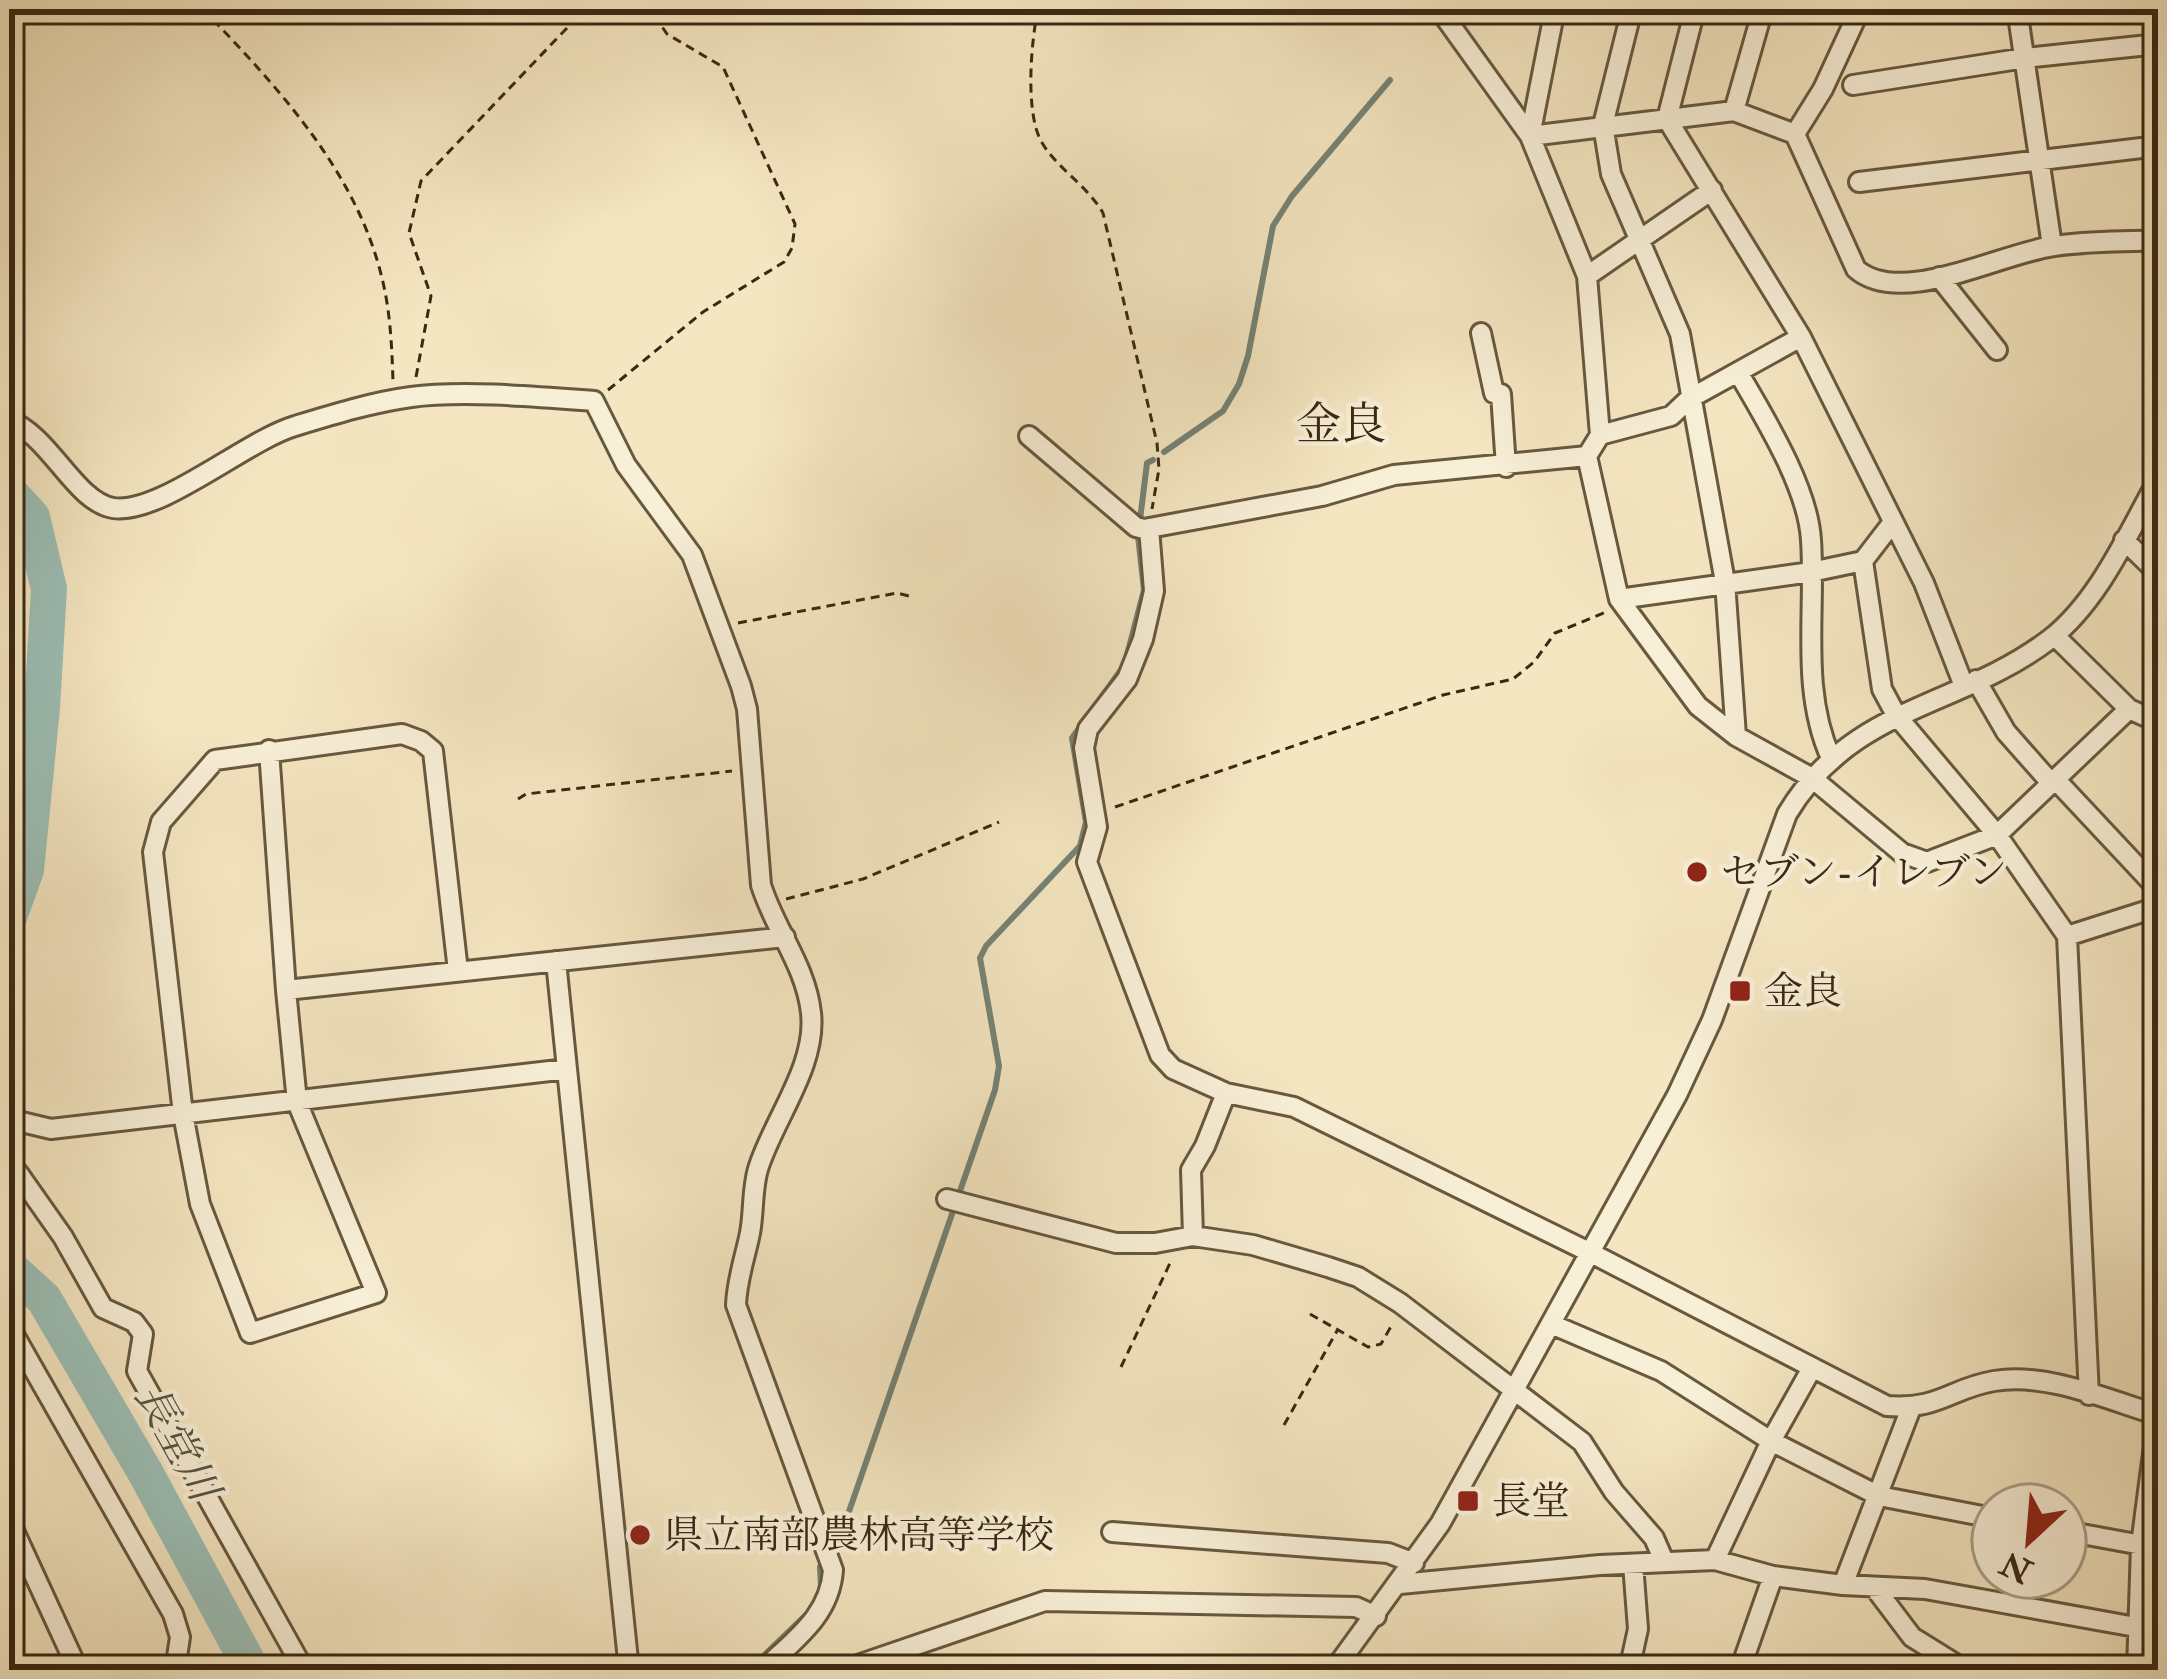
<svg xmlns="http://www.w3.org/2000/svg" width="2167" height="1679" font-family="'IM FELL Double Pica','Noto Serif JP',serif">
<rect width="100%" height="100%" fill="#f4e6c1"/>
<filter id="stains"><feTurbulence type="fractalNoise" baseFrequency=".00167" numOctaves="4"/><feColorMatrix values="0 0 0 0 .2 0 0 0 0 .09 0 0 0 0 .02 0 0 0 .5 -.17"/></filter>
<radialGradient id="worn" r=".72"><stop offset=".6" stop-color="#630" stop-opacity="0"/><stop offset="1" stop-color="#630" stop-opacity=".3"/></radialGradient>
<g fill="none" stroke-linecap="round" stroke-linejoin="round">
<path stroke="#758375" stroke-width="6" d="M1164 452 1223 411 1239 384 1248 356 1273 226 1292 196 1390 80
M1127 655 1144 590 1138 536 1147 463 1153 460
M836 1549 995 1090 999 1066 980 958 986 946 1080 846 1086 822 1072 738 1123 667
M820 1567 821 1587
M749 1670 807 1614"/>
<path stroke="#9cbfb6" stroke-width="36" d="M9 492 32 517 49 589 42 708 26 870 9 917
M9 1267 44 1299 145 1472 252 1670"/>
<g stroke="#68583e" stroke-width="24">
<path id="minor" d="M1435 9 1444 16 1530 136 1587 276 1600 435 1587 456 1619 599 1698 706 1736 736 1812 778 1902 853 1927 862 1997 835 2129 709
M1632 9 1603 125 1611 174 1680 334 1725 582 1736 736
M1695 9 1667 119 1801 337 1924 583 1964 686
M2017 9 2052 246
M1853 85 2025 58 2158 44
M1734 111 1763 9
M1795 134 1823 89 1860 9
M1530 136 1734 111 1795 134 1856 269C1901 308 2001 253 2054 246 2088 241 2124 242 2158 240
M1530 136 1555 9
M1859 182 2158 146
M1587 276 1712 190
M1939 277 1997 350
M1481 333 1494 393 1501 394 1506 467
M1738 372C1764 417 1808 487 1811 540 1816 612 1800 690 1831 758
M9 421C49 434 75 502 113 508 160 515 245 441 295 426 331 415 373 402 411 397 462 390 541 397 594 401L626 465 692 555 741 686 747 709 761 885C775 930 806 966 811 1013 817 1066 773 1120 758 1169 752 1189 754 1212 750 1233 745 1258 737 1279 736 1305L833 1570C830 1616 794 1640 763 1670
M1600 435 1671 416 1689 399 1801 337
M1029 436 1136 527 1144 529 1322 496 1394 475 1587 456
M1149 528 1154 591 1143 639 1127 679 1088 729 1084 748 1097 827 1087 862 1160 1055 1173 1069 1226 1093 1205 1146 1191 1170 1193 1236 1253 1245 1328 1267 1358 1277 1400 1303 1582 1442 1614 1492 1654 1538 1664 1561
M2124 540 2158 573
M1863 561 1882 689 1896 715 1997 835 2067 936 2089 1395
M1619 599 1811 572 1863 561 1893 522
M2055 636 2129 709 2158 722
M1976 680 2006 732 2051 783
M269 750 286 990
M2055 779 2158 889
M2067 936 2158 907
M458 971 433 751 421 741 402 734 215 760 161 822 153 852 183 1114 200 1204 250 1333 376 1293 297 1102 286 990 785 937
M567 1069 629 1670
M1226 1093 1294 1107 1591 1253 1887 1406C1940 1410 1951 1388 1994 1381 2047 1372 2108 1400 2158 1415L2141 1545 2137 1670
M9 1119 51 1129 567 1069 556 961
M9 1166 18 1173 63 1237 103 1308 134 1322 143 1334 137 1371 304 1670
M947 1199 1116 1243H1155L1193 1236
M1551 1324 1661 1371 1771 1441 1879 1496 1993 1518
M9 1326 173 1614 180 1637 175 1670
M9 1520 78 1670
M2065 1531 2158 1548
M1112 1532 1388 1553 1414 1563
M1715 1560 1771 1441 1812 1368
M1400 1584 1600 1565 1715 1560 1773 1576 1843 1585 1925 1589 2158 1631
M1843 1585 1911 1408
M1875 1588 1912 1637 1965 1670
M843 1670 1045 1601 1356 1607 1376 1616
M1334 1670 1440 1524 1677 1095 1712 1020 1787 814C1852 705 1960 708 2050 639 2099 601 2128 533 2158 480
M1629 1670 1638 1629 1633 1564
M1740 1670 1773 1576"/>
</g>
<path stroke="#3a2813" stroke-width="3" stroke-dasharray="9 6" stroke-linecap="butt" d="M203 9C282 92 365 180 386 297 391 325 392 353 393 381
M1038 9C1031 42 1025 111 1041 141 1056 168 1087 185 1103 213L1157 443 1159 469 1152 509
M9 41 18 29 16 9
M416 377 431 296 409 233 421 181 585 9
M608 390 703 312 784 262 792 248 795 224 723 67 667 34 650 9
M9 554C25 594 12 647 9 689
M738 623 897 593 913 597
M518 799 526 794 732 771
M1115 807 1443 695 1513 679 1534 662 1555 633 1606 612
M786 899 863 879 999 822
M1310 1314 1368 1347 1381 1344 1393 1323
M1121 1367 1171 1261
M1284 1425 1337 1331"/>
<use href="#minor" stroke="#f8efd7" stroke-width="18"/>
</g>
<g fill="#8f2418" stroke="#f8efd7" stroke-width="4.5">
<circle cx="1697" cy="872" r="12"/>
<rect x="1728" y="979" width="24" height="24" rx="6"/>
<rect x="1456" y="1489" width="24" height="24" rx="6"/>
<circle cx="640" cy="1535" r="12"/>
</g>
<g text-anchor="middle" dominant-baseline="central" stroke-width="9" stroke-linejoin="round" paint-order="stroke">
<g font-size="39" fill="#3a2813" stroke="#f8efd7" text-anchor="start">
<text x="1721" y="872">セブン-イレブン</text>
<text x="1764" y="991">金良</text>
<text x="1492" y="1501">長堂</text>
<text x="664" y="1535">県立南部農林高等学校</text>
</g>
<g font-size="42" font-style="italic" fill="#575544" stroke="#f8efd7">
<text transform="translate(176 1442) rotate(61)">長堂川</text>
</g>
<g font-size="45" fill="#3a2813" stroke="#f8efd7">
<text x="1341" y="425">金良</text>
</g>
</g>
<rect width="2167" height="1679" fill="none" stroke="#f4e6c1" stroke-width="48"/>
<rect x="12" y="12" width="2143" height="1655" fill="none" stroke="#3a2813" stroke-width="6"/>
<rect x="24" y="24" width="2119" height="1631" fill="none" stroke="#3a2813" stroke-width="3"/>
<g transform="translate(2029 1541) rotate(206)"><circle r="57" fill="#f8efd7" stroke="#ac9f89" stroke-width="3"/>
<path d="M0-9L21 45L0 30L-21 45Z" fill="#8f2418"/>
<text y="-18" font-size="33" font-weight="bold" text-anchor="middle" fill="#3a2813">N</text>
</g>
<rect width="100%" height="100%" filter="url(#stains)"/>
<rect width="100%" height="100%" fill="url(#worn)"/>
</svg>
